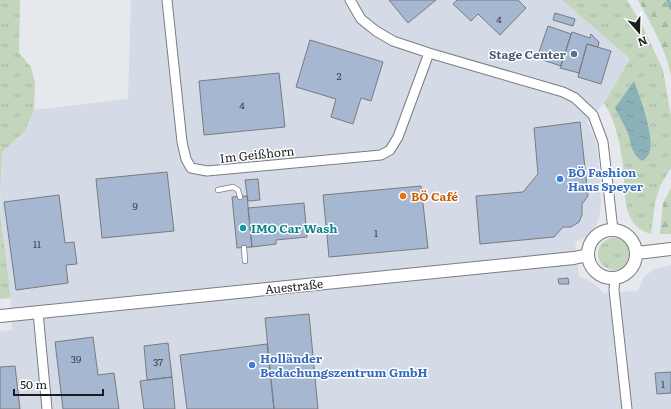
<svg xmlns="http://www.w3.org/2000/svg" width="671" height="409" font-family="Literata,serif">
<defs>
<pattern id="grass-tufts" width="24" height="20" patternUnits="userSpaceOnUse"><rect width="24" height="20" fill="#c4d5bd"/><path d="M3 7l-1-3M5 7V3M7 7l1-3M15 17l-1-3M17 17v-4M19 17l1-3" fill="none" stroke="#a8b6a2"/></pattern>
<pattern id="forest-firs" width="22" height="20" patternUnits="userSpaceOnUse"><rect width="22" height="20" fill="#c4d5bd"/><path d="M5 1l3.5 6h-7zM16 11l3.5 6h-7z" fill="#a8b6a2"/></pattern>
<pattern id="water-ripples" width="26" height="14" patternUnits="userSpaceOnUse"><rect width="26" height="14" fill="#8bb2b9"/><path d="M2 4q2-2 4 0t4 0M15 11q2-2 4 0t4 0" fill="none" stroke="#77989f"/></pattern>
</defs>
<rect width="100%" height="100%" fill="#e5e8ed"/>
<path fill="#d4dbe6" d="M131 0H562L630 59 604 103 587 121 594 136 597 147 601 203 599 218 595 228 587 236 575 242 579 276 584 278 592 282 598 287 603 293 638 291 644 277 654 269 671 265V409H0V331L12 330 11 298 0 212 2 152 25 131 34 110 128 99Z"/>
<path fill="url(#grass-tufts)" d="M0 0H20L19 53 31 67 35 83 34 110 25 131 2 152 0 200Z
M562 0H627L642 25 663 70 671 116V168L660 186 655 203 651 234C641 231 633 225 629 215 623 199 625 181 623 165 620 144 616 121 604 103L630 59Z
M0 212 11 298 0 299Z
M598 254a16 16 0 1 1 32 0a16 16 0 1 1-32 0Z"/>
<path fill="url(#forest-firs)" d="M638 0H671V76C666 49 651 24 638 0Z
M671 188V234H660L663 203Z"/>
<path fill="url(#water-ripples)" d="M634 81C640 96 654 136 650 151 649 155 646 158 643 161 630 154 632 143 627 131 623 123 619 115 615 108Z"/>
<g fill="none" stroke-linecap="round" stroke-linejoin="round">
<path stroke="#8bb2b9" stroke-width="3.5" d="M668 0 671 8"/>
</g>
<path fill="#a6b7d2" stroke="#797b7f" d="M389 0H436L408 23Z
M457 0H518L526 8 500 35 478 14 471 21 453 4Z
M555 13 575 19 573 26 553 20Z
M548 26 571 34 561 66 537 58Z
M572 32 590 38 591 34 599 42 598 47 587 44 579 73 560 68Z
M310 40 383 62 371 101 361 98 353 124 331 117 336 99 296 87Z
M587 44 611 51 601 84 578 77Z
M279 73 285 127 204 135 199 81Z
M580 122 588 196 582 204V215L579 222 571 227H563L554 237 480 244 476 196 523 192 538 174 534 128Z
M167 172 174 231 102 238 96 179Z
M258 179 260 200 248 201 245 180Z
M421 186 428 248 329 257 323 195Z
M59 195 65 243 74 242 77 264 66 265 68 283 16 290 4 202Z
M247 196 252 247 237 248 232 197Z
M304 203 307 237 276 240V244L252 247 248 208Z
M568 278 569 284H559L558 279Z
M309 314 318 409H274L265 318Z
M93 337 98 375 114 373 119 409H63L55 342Z
M168 343 172 377 147 380 144 346Z
M267 344 274 409H187L180 355Z
M15 366 20 409H0V367Z
M671 372V393L657 394 655 373Z
M172 377 175 409H144L140 381Z"/>
<g fill="none" stroke-linecap="round" stroke-linejoin="round">
<g stroke="#7a7d81" stroke-width="6">
<path id="service" d="M218 190 233 187 238 190 240 197
M244 248 245 261"/>
</g>
<g stroke="#7a7d81" stroke-width="11">
<path id="minor" d="M167 0 182 142 186 159 191 168 207 171 381 155 390 150 398 137 429 53
M350 0 361 19 376 31 393 41 429 53 563 92 575 98 593 115 603 142 613 230
M615 278 614 290 627 409
M38 312 47 409"/>
</g>
<g stroke="#7a7d81" stroke-width="14">
<path id="tertiary" d="M588 254a24 24 0 1 1 48 0a24 24 0 1 1-48 0Z
M637 253 671 249
M0 316 574 258 588 255"/>
</g>
<use href="#service" stroke="#fff" stroke-width="4.5"/>
<use href="#minor" stroke="#fff" stroke-width="9"/>
<use href="#tertiary" stroke="#fff" stroke-width="12"/>
</g>
<circle fill="#5c6f8a" stroke="#fff" stroke-width="1.5" cx="574" cy="54" r="4"/>
<g fill="#3f7fe0" stroke="#fff" stroke-width="1.5">
<circle cx="560" cy="179" r="4"/>
<circle cx="252" cy="365" r="4"/>
</g>
<circle fill="#e8710a" stroke="#fff" stroke-width="1.5" cx="403" cy="196" r="4"/>
<circle fill="#0f9aa8" stroke="#fff" stroke-width="1.5" cx="243" cy="228" r="4"/>
<g text-anchor="middle" dominant-baseline="central" stroke-width="3" stroke-linejoin="round" paint-order="stroke">
<g font-size="10" fill="#3e434a">
<text x="499" y="18">4</text>
<text x="339" y="75">2</text>
<text x="242" y="104">4</text>
<text x="135" y="205">9</text>
<text x="376" y="232">1</text>
<text x="37" y="243">11</text>
<text x="76" y="358">39</text>
<text x="158" y="361">37</text>
<text x="663" y="383">1</text>
</g>
<g font-size="12" font-weight="bold" fill="#4e5e75" stroke="#fff" text-anchor="end">
<text x="566" y="54">Stage Center</text>
</g>
<g font-size="12" fill="#1b1c1d" stroke="#fff">
<text transform="translate(257 154) rotate(-6)">Im Geißhorn</text>
<text transform="translate(294 286) rotate(-6)">Auestraße</text>
</g>
<g font-size="12" font-weight="bold" fill="#366cbe" stroke="#fff" text-anchor="start">
<text x="568" y="172">BÖ Fashion<tspan x="568" dy="14">Haus Speyer</tspan></text>
<text x="260" y="358">Holländer<tspan x="260" dy="14">Bedachungszentrum GmbH</tspan></text>
</g>
<g font-size="12" font-weight="bold" fill="#c56008" stroke="#fff" text-anchor="start">
<text x="411" y="196">BÖ Café</text>
</g>
<g font-size="12" font-weight="bold" fill="#0d838f" stroke="#fff" text-anchor="start">
<text x="251" y="228">IMO Car Wash</text>
</g>
</g>
<g transform="translate(639 32) rotate(160)" stroke="#ffffff" stroke-width="3" paint-order="stroke">
<path d="M0-3L7 15L0 10L-7 15Z" fill="#1b1c1d"/>
<text y="-6" font-size="11" font-weight="bold" text-anchor="middle" fill="#1b1c1d">N</text>
</g>
<path d="M14 389v6h89v-6" fill="none" stroke="#1b1c1d" stroke-width="2"/>
<text x="20" y="389" font-size="12" fill="#1b1c1d" stroke="#ffffff" stroke-width="3" paint-order="stroke">50 m</text>
</svg>
